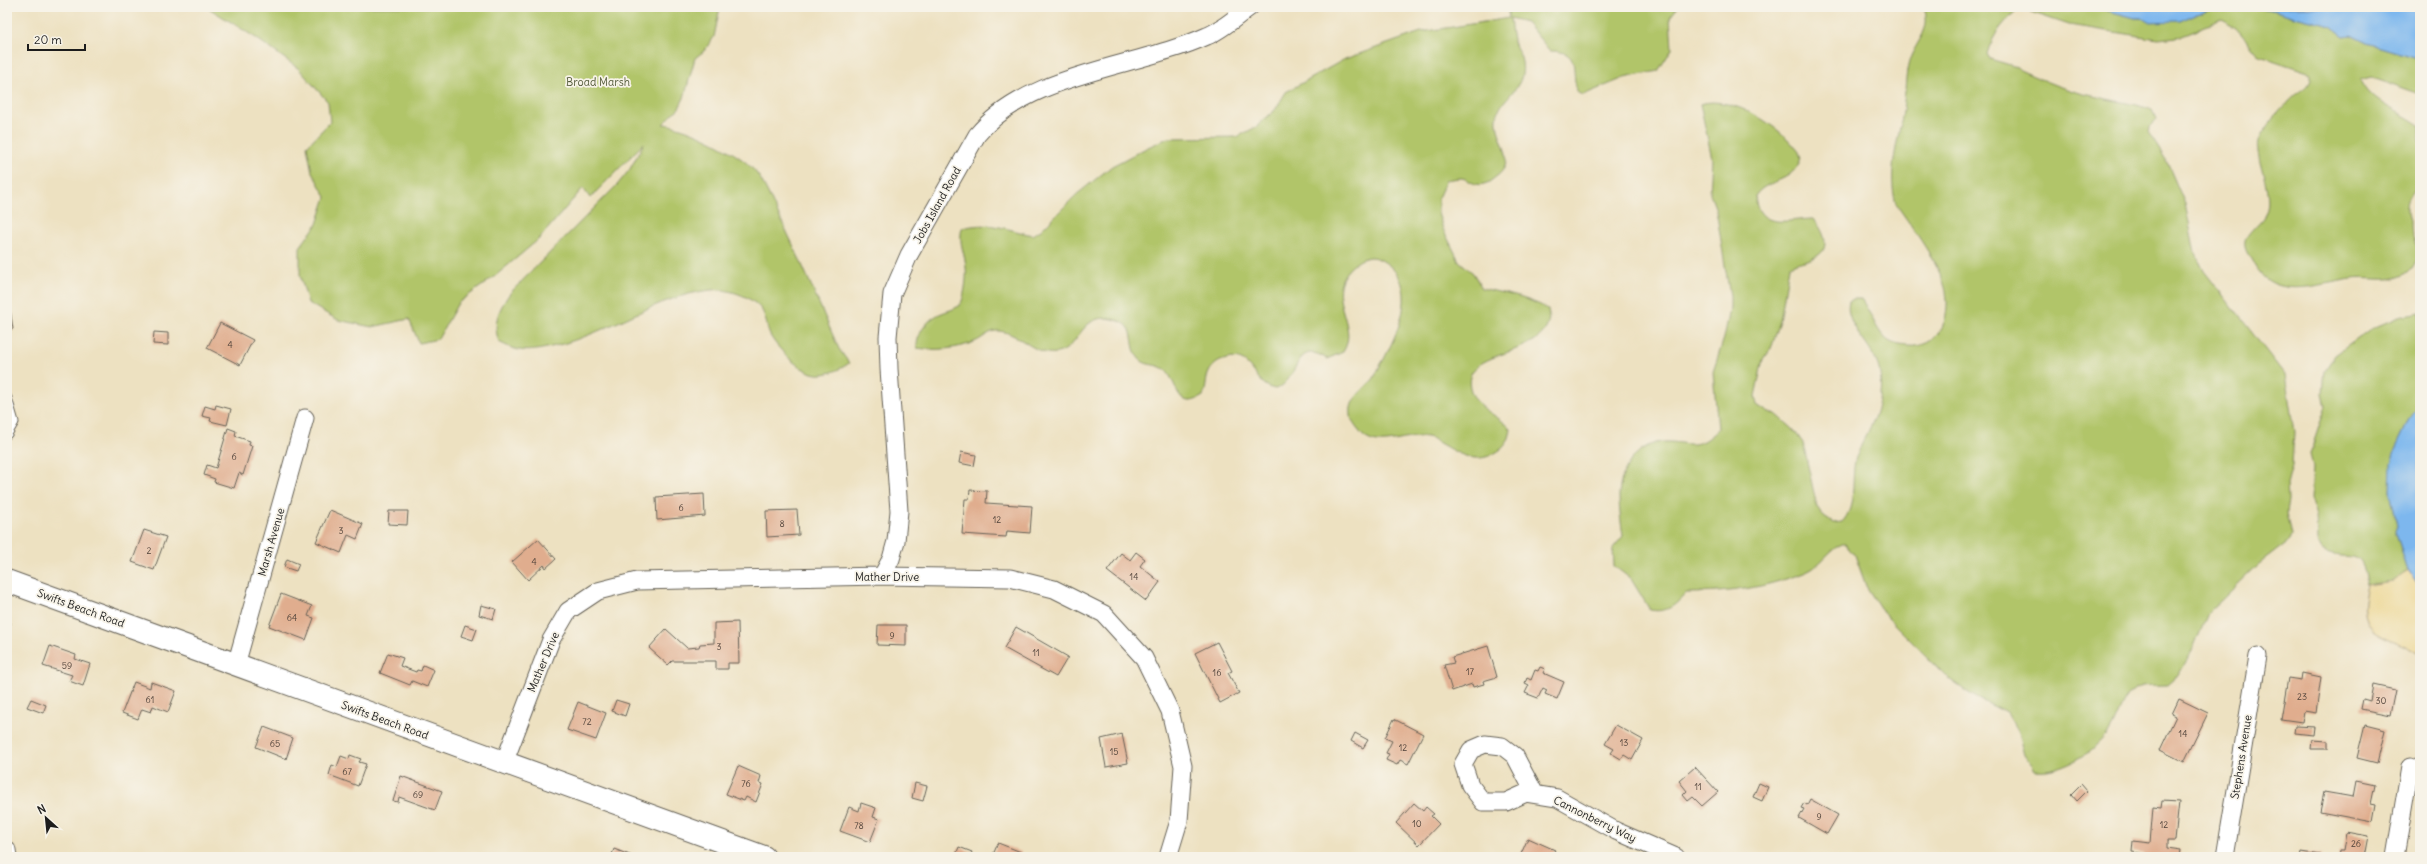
<svg xmlns="http://www.w3.org/2000/svg" width="2427" height="864" font-family="Delius,sans-serif">
<rect width="100%" height="100%" fill="#f7f3e8"/>
<filter id="ink" filterUnits="userSpaceOnUse"><feTurbulence type="fractalNoise" baseFrequency=".025" numOctaves="2"/><feDisplacementMap in="SourceGraphic" scale="8" xChannelSelector="R" yChannelSelector="G"/><feConvolveMatrix kernelMatrix="1 2 1 2 8 2 1 2 1" color-interpolation-filters="sRGB"/></filter>
<filter id="wash" filterUnits="userSpaceOnUse"><feTurbulence type="fractalNoise" baseFrequency=".012" numOctaves="4" result="noise"/><feDisplacementMap in="SourceGraphic" scale="16" xChannelSelector="R" yChannelSelector="G"/><feGaussianBlur stdDeviation="0.9" result="paint"/><feColorMatrix in="noise" values="0 0 0 0 0 0 0 0 0 0 0 0 0 0 0 0 0 1.4 0 .05"/><feComposite in="paint" operator="in"/></filter>
<g filter="url(#wash)">
<rect width="100%" height="100%" fill="#ede1c1"/>
<path fill="#b1c569" stroke="#667042" d="M207 7H720L714 37 704 51 695 58 684 98 679 108 663 124C686 126 732 149 750 166 762 177 769 196 776 210 799 255 818 302 839 349L849 363C840 370 824 377 812 373 797 368 779 350 771 337 766 329 767 317 761 309 751 296 727 288 711 290 656 296 609 333 555 346 543 349 531 352 519 350 512 349 505 345 499 342 492 323 499 309 510 293L618 184 630 169 644 143 590 198 583 188 539 239 494 277 458 303 438 339 419 343 409 319 372 327 338 320 308 303 300 275V247L317 224 326 197 312 172 307 146 330 122 328 102 299 69 256 38Z
M1507 7H1678L1670 17 1672 49 1658 71 1624 78 1583 95 1578 93C1569 73 1584 51 1550 51L1526 22 1510 18C1511 25 1511 32 1513 39 1515 47 1521 54 1522 62 1527 91 1499 96 1497 118 1495 139 1519 159 1497 176 1494 178 1490 182 1487 183 1475 188 1471 180 1462 178 1457 178 1451 179 1446 180L1438 198V212L1443 229 1459 261 1473 273 1482 288C1505 294 1527 297 1548 309 1559 362 1455 344 1471 391 1477 410 1499 415 1511 429 1509 441 1506 447 1495 453 1477 464 1460 455 1443 445 1437 442 1433 438 1427 437 1405 434 1375 454 1359 431 1355 426 1351 421 1351 415 1348 398 1366 389 1374 378 1377 372 1380 365 1384 359 1397 333 1418 292 1391 267 1385 262 1378 257 1370 257 1362 258 1357 262 1351 267 1321 295 1361 325 1343 352L1327 359C1293 337 1300 382 1275 389 1252 385 1254 350 1223 360 1217 362 1212 366 1209 372 1205 380 1207 388 1203 396 1175 414 1178 379 1164 369 1154 362 1143 368 1136 354 1130 342 1136 327 1119 321 1080 307 1081 349 1057 353 1036 357 1020 333 999 331 989 330 983 339 974 342 957 349 936 351 917 348 916 334 928 318 942 313 949 310 959 309 962 301 965 292 967 276 966 267 965 253 958 243 962 228 990 221 1005 229 1032 235L1041 230 1076 195 1112 166 1148 147 1168 138 1237 137 1256 127 1275 110 1286 92 1345 59 1421 32 1509 18Z
M1920 7H2094L2135 18 2180 21 2198 13 2223 7H2255L2277 11 2291 16 2331 26 2344 36 2351 35 2367 43 2420 59V94L2372 77 2361 80C2371 104 2401 111 2420 126 2420 137 2423 175 2419 183 2416 191 2407 198 2407 207 2406 228 2427 248 2412 268 2397 286 2371 276 2352 279 2317 284 2272 303 2252 261 2250 257 2246 252 2245 247 2242 232 2264 224 2267 209 2272 189 2254 154 2258 141 2264 126 2285 105 2297 94 2301 91 2308 87 2310 82 2311 79 2311 76 2311 73L2260 56 2236 28 2221 20 2177 37 2158 39 2069 25 2019 8C2005 21 1992 35 1987 54L1990 59 2017 67 2020 70C2044 81 2067 91 2093 96 2113 101 2133 103 2153 110L2157 119 2149 127 2148 132 2166 160 2185 204 2195 253 2204 271 2285 375 2294 432 2292 465 2287 484 2288 500 2286 513 2291 536 2289 541 2259 564 2208 613 2192 652 2177 676 2167 685C2155 686 2140 683 2131 692 2121 701 2117 720 2109 732 2094 753 2061 773 2035 770L2024 755 2018 732 2007 713 1973 696 1949 679 1884 614 1866 586 1855 555 1845 543C1830 548 1824 561 1812 569 1804 574 1794 576 1786 579 1753 590 1720 593 1686 593 1675 606 1667 613 1650 610L1631 579 1614 566 1613 548 1623 536C1621 523 1619 509 1619 496 1620 470 1636 444 1663 442 1691 441 1694 453 1718 429L1713 372 1724 338 1730 309V296L1716 210 1710 194 1712 158 1700 104C1732 94 1781 127 1799 152L1801 158C1792 185 1768 177 1755 196 1759 232 1789 219 1813 219 1823 229 1833 249 1815 257 1806 262 1797 261 1789 267L1780 321 1772 346 1763 359 1755 396 1757 405 1769 413 1776 414 1793 429 1803 443 1817 507 1824 517 1833 523 1842 522C1857 506 1851 482 1855 461 1857 452 1863 442 1867 434 1877 414 1884 391 1879 369 1874 347 1843 324 1849 301L1852 299H1861C1870 311 1875 328 1885 338 1891 344 1899 345 1907 346 1939 349 1951 319 1946 292 1942 267 1911 226 1896 204 1886 169 1901 136 1904 101 1906 86 1905 71 1911 56 1918 40 1930 30 1925 11Z
M2420 313V403L2409 420 2395 450 2390 490 2397 525 2395 530 2408 570 2393 581 2367 585C2362 542 2351 563 2322 550L2317 541 2316 511 2311 499 2313 468 2310 453 2326 406 2323 394 2325 370 2335 355 2373 328 2399 317Z"/>
<path fill="#eeda9e" stroke="#857b5d" d="M2408 570 2420 587V655C2385 630 2353 641 2367 585L2393 581Z"/>
<path fill="#7db7ee" stroke="#4c6a85" d="M2094 7H2223L2198 13 2180 21 2148 22 2142 18H2135Z
M2255 7H2420V59L2367 43 2351 35 2344 36 2331 26 2291 16 2277 11Z
M2420 403V587L2408 570 2395 530 2397 525 2390 490 2391 464 2395 450 2409 420Z"/>
<g id="blocks">
<path fill="#e0ad8e" d="M7 288 13 329 10 330V336L7 337Z
M220 323 253 340 240 365 207 348Z
M154 332 168 333V345L153 344Z
M216 405 231 409 227 425 210 421 211 418 202 416 205 406 215 409Z
M228 428 236 431 235 436 250 441 249 445 252 446 243 475 239 473 234 488 214 482 215 479 204 475 207 465 216 468Z
M961 452 976 455 974 466 959 463Z
M970 490 987 491 986 503 1032 506 1030 533 1007 531 1006 537 962 534 965 499H969Z
M704 494 705 516 657 520 656 497Z
M330 510 363 524 357 539 348 535 341 553 316 542Z
M797 510 799 535 767 537 766 511Z
M389 511H408L407 525 388 524Z
M144 530 166 537 154 570 132 562Z
M538 539 556 559 546 568 544 565 528 580 512 562Z
M1136 552 1145 559 1140 566 1160 582 1146 601 1107 571 1121 553 1130 560Z
M287 559 299 564 296 571 284 567Z
M281 594 312 606 308 616 314 618 306 640 269 626Z
M481 605 496 609 493 619 479 615Z
M7 621 11 623 7 632Z
M738 622 739 663H728V669H716V661H672L668 665 649 648 666 629 687 648 699 647 700 644 714 643V623Z
M465 625 477 629 473 640 461 636Z
M878 625H906V646L877 645Z
M1016 627 1068 657 1056 677 1004 648Z
M1217 642 1232 671 1228 673 1239 693 1220 703 1195 653Z
M50 646 76 655 75 659 90 664 83 686 69 681 72 675 43 666Z
M1488 646 1497 677 1483 681 1484 684 1473 687 1472 684 1452 691 1444 665 1454 663 1452 657Z
M388 653 403 658 400 666 416 672 417 670 421 671 423 665 434 670 427 687 412 681 410 685 380 673Z
M1540 667 1545 669 1543 673 1564 682 1557 699 1545 694 1547 690 1543 688 1538 698 1525 693 1529 685 1525 683 1527 678 1531 680 1535 670 1538 671Z
M2302 673 2321 677 2316 713 2304 711 2302 723 2281 720 2288 678 2301 680Z
M134 682 150 688 151 682 176 691 168 712 153 706 151 712 142 709 138 719 122 713Z
M2373 685 2395 690 2390 715 2361 709 2363 699 2370 701Z
M31 699 46 705 43 713 27 707Z
M2179 699 2208 713 2184 762 2160 750 2176 716 2172 714Z
M616 700 629 704 625 716 612 711Z
M578 702 606 713 596 740 567 730Z
M1394 719 1423 734 1408 764 1400 760 1397 765 1386 760 1389 754 1386 753 1392 741 1385 738Z
M1616 725 1643 740 1632 760 1624 755 1621 759 1611 753 1614 749 1605 744Z
M2365 725 2385 730 2377 763 2357 758Z
M2295 726 2315 727 2314 735 2294 733Z
M264 727 293 738 286 759 256 747Z
M1355 733 1368 740 1363 748 1351 741Z
M1122 734 1128 763 1106 767 1101 739Z
M2312 740 2328 741V749H2311Z
M350 755 361 759 359 762 366 764 358 786 329 775 332 765 337 767 341 756 349 759Z
M738 766 761 776 759 783 763 784 756 802 746 797 744 801 726 794Z
M1695 767 1718 792 1702 806 1693 797 1688 801 1683 795 1687 791 1679 781Z
M401 776 442 791 435 810 399 797 398 802 393 801Z
M2356 781 2375 785 2371 804 2376 805 2373 822 2320 812 2324 792 2353 797Z
M915 783 927 786 923 801 912 798Z
M1759 783 1768 787 1762 801 1753 797Z
M2081 784 2087 791 2077 801 2071 794Z
M1810 799 1838 815 1827 834 1799 818 1804 809 1801 808 1804 803 1807 805Z
M2162 801 2179 802 2175 840H2167V848L2181 850 2180 857H2144L2145 854 2132 852 2133 841 2150 843 2153 807 2161 808Z
M861 803 876 808 873 817 879 819 870 842 840 831 849 807 859 811Z
M1414 803 1423 811 1426 807 1434 814 1431 816 1439 824 1419 845 1396 823Z
M2347 832 2368 836 2364 857H2339L2340 850H2344Z
M1528 838 1555 850 1551 857H1525L1521 854Z
M998 843 1021 852 1019 857H992Z
M959 847 972 852 970 857H955Z
M614 849 635 857H611Z
M2302 852 2321 855 2320 857H2301Z"/>
</g>
</g>
<g filter="url(#ink)">
<use href="#blocks" fill-opacity="0" stroke="#656156" stroke-width="1"/>
<g fill="none" stroke-linecap="round" stroke-linejoin="round">
<g stroke="#656156" stroke-width="11">
<path id="service" d="M7 398 14 422 7 434"/>
</g>
<g stroke="#656156" stroke-width="19">
<path id="minor" d="M882 576 891 559 896 541 899 511 889 369 888 337 892 294 909 255 977 135C1029 72 1136 68 1207 36 1222 30 1237 16 1250 7
M236 665 305 418
M504 763 551 640 568 611 598 591 637 581 882 576 1010 578 1054 589 1104 614 1144 658 1170 711 1183 766 1179 821 1168 857
M1535 794 1515 756 1502 746 1485 744 1471 750 1463 764 1470 785 1483 802H1506L1526 793 1557 798 1616 831 1676 857
M7 850 8 857
M2225 857 2258 656
M2395 857 2410 767"/>
</g>
<g stroke="#656156" stroke-width="24">
<path id="tertiary" d="M7 581 764 857"/>
</g>
<use href="#service" stroke="#fff" stroke-width="9"/>
<use href="#minor" stroke="#fff" stroke-width="17"/>
<use href="#tertiary" stroke="#fff" stroke-width="22"/>
</g>
</g>
<g text-anchor="middle" dominant-baseline="central" stroke-width="3.5" stroke-linejoin="round" paint-order="stroke">
<g font-size="9" fill="#4d4038">
<text x="230" y="344">4</text>
<text x="234" y="456">6</text>
<text x="681" y="507">6</text>
<text x="997" y="519">12</text>
<text x="782" y="523">8</text>
<text x="341" y="530">3</text>
<text x="149" y="550">2</text>
<text x="534" y="561">4</text>
<text x="1134" y="576">14</text>
<text x="292" y="617">64</text>
<text x="892" y="635">9</text>
<text x="719" y="646">3</text>
<text x="1036" y="652">11</text>
<text x="67" y="665">59</text>
<text x="1470" y="671">17</text>
<text x="1217" y="672">16</text>
<text x="2302" y="696">23</text>
<text x="150" y="699">61</text>
<text x="2381" y="700">30</text>
<text x="587" y="721">72</text>
<text x="2183" y="733">14</text>
<text x="1624" y="742">13</text>
<text x="275" y="743">65</text>
<text x="1403" y="747">12</text>
<text x="1114" y="751">15</text>
<text x="347" y="771">67</text>
<text x="746" y="783">76</text>
<text x="1698" y="786">11</text>
<text x="418" y="794">69</text>
<text x="1819" y="816">9</text>
<text x="1417" y="823">10</text>
<text x="2164" y="824">12</text>
<text x="859" y="825">78</text>
<text x="2356" y="843">26</text>
</g>
<g font-size="11" fill="#505737" stroke="#f7f3e8">
<text x="598" y="82">Broad Marsh</text>
</g>
<g font-size="11" fill="#1c1c1c" stroke="#f7f3e8">
<text transform="translate(937 205) rotate(-61)">Jobs Island Road</text>
<text transform="translate(271 542) rotate(-74)">Marsh Avenue</text>
<text x="887" y="577">Mather Drive</text>
<text transform="translate(81 608) rotate(20)">Swifts Beach Road</text>
<text transform="translate(543 662) rotate(-67)">Mather Drive</text>
<text transform="translate(385 720) rotate(20)">Swifts Beach Road</text>
<text transform="translate(2241 757) rotate(-81)">Stephens Avenue</text>
<text transform="translate(1595 819) rotate(26)">Cannonberry Way</text>
</g>
</g>
<rect width="2427" height="864" fill="none" stroke="#f7f3e8" stroke-width="24"/>
<g transform="translate(46 818) rotate(333)" stroke="#f7f3e8" stroke-width="3" paint-order="stroke">
<path d="M0-3L7 15L0 10L-7 15Z" fill="#1c1c1c"/>
<text y="-6" font-size="11" font-weight="bold" text-anchor="middle" fill="#1c1c1c">N</text>
</g>
<path d="M28 44v6h57v-6" fill="none" stroke="#1c1c1c" stroke-width="2"/>
<text x="34" y="44" font-size="12" fill="#1c1c1c" stroke="#f7f3e8" stroke-width="3" paint-order="stroke">20 m</text>
</svg>
